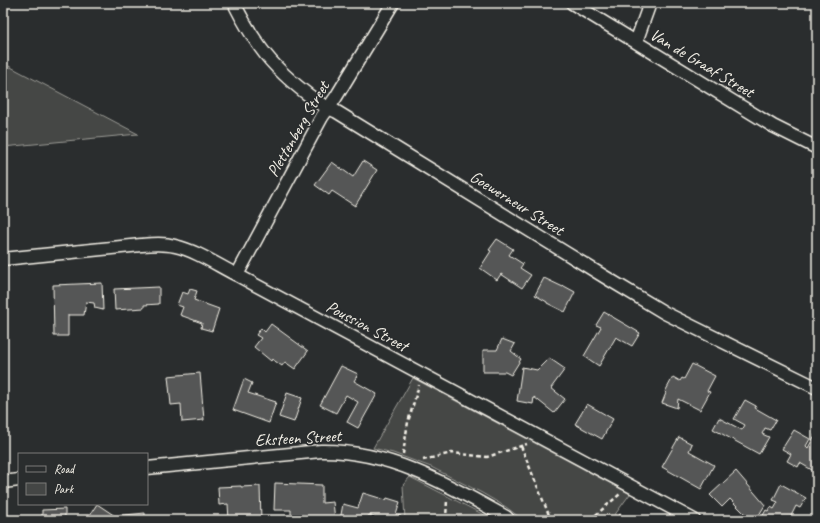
<svg xmlns="http://www.w3.org/2000/svg" width="820" height="523" font-family="Caveat,sans-serif">
<rect width="100%" height="100%" fill="#2a2d2e"/>
<filter id="ink" filterUnits="userSpaceOnUse"><feTurbulence type="fractalNoise" baseFrequency=".025" numOctaves="2"/><feDisplacementMap in="SourceGraphic" scale="8" xChannelSelector="R" yChannelSelector="G"/><feConvolveMatrix kernelMatrix="1 2 1 2 8 2 1 2 1" color-interpolation-filters="sRGB"/></filter>
<g filter="url(#ink)">
<path fill="#444645" stroke="#9c9c96" d="M3 63 138 134 3 147Z
M413 378 630 494 611 520H523L506 507 482 493 431 467 393 453 373 448Z
M410 477 484 515 492 520H405L403 485Z"/>
<path fill="#555756" stroke="#f4f1e8" d="M363 161 377 170 355 206 332 191 329 195 315 185 332 162 353 177Z
M497 239 513 249 509 255 523 264 520 268 531 275 522 288 501 274 497 280 480 268 491 251 489 250Z
M544 278 563 287 564 286 575 292 565 312 547 303V302L535 295Z
M102 283 103 310 95 308 94 303 86 302 84 315H68V336H54L53 285Z
M159 287V304L144 305V308L115 310 114 289Z
M190 289 197 291 194 300 219 309 212 331 201 328 202 323 180 315 183 307 177 305 182 292 188 294Z
M604 312 640 333 632 346 616 337 599 366 584 356 601 327 596 325Z
M271 324 308 351 295 369 285 362 282 366 272 359 271 361 254 347 261 338 256 335 261 328 265 332Z
M502 339 515 344 511 351 521 359 511 375 505 372H483V350H497Z
M549 358 565 369 551 388 565 399 554 413 534 397 533 404 517 401 522 367 537 370Z
M692 364 715 376 707 391 710 392 700 410 678 399 677 408 662 403 666 393 665 392 673 377 680 381 682 378 684 379Z
M341 366 358 374 354 381 377 394 358 428 347 422 358 402 346 395 336 413 320 405Z
M200 373 204 420 182 422 181 404 171 405 168 376Z
M244 379 252 383 248 393 276 402 269 423 233 410Z
M287 393 302 398 294 422 279 417Z
M745 400 756 406 755 408 776 420 770 430 765 428 762 434 769 437 759 454 713 429 719 418 742 430 745 425 734 419Z
M587 404 613 419 602 439 575 424Z
M794 430 810 439 806 446 808 448 816 433H817V473L800 463 798 467 787 461 791 454 782 449Z
M679 437 692 444 689 451 714 465 701 489 662 467Z
M736 471 765 505 756 520H742L746 515 730 499 722 507 710 495Z
M275 483 322 485V503L333 502 335 520H303V519L291 517V510H274Z
M781 484 806 498 800 508 796 506 789 520H758L759 518 761 519 766 510 768 511 771 507 774 509 778 502 773 500Z
M241 486V487L260 486 261 520H229L228 504 219 505 218 487Z
M363 493 386 500 387 498 400 502 396 515 401 516 400 520H380V519L369 515 367 520H358L352 518 351 520H340L343 504 358 508Z
M97 504 115 516 145 513V520H92L88 518Z
M65 509V520H42V510Z
M620 514 629 520H615Z"/>
<g fill="none" stroke-linecap="round" stroke-linejoin="round">
<g stroke="#f4f1e8" stroke-width="15">
<path id="street" d="M235 3 236 7C243 21 251 34 260 47 274 67 297 87 318 102 324 106 331 109 337 112L605 277 665 313 817 388
M572 3 773 126 817 148
M636 42 650 3
M3 259 141 245C153 244 164 243 175 246 197 251 217 265 237 275L694 520
M237 275 322 117 336 97 393 3
M147 468 321 451C389 450 449 485 506 517L509 520
M3 482 19 480"/>
</g>
<path stroke="#f4f1e8" stroke-width="2.5" stroke-dasharray="4 3" stroke-linecap="butt" d="M521 446 551 520
M403 454 408 422 419 385
M423 460 452 453 487 457 521 446 527 444
M446 520 447 499
M590 520 620 494"/>
<use href="#street" stroke="#2a2d2e" stroke-width="12"/>
</g>
</g>
<g text-anchor="middle" dominant-baseline="central" stroke-width="3.5" stroke-linejoin="round" paint-order="stroke">
<g font-size="17" fill="#f4f1e8" stroke="#2a2d2e">
<text transform="translate(702 63) rotate(31)">Van de Graaf Street</text>
<text transform="translate(298 129) rotate(-60)">Plettenberg Street</text>
<text transform="translate(517 203) rotate(32)">Goewerneur Street</text>
<text transform="translate(367 326) rotate(28)">Poussion Street</text>
<text transform="translate(298 438) rotate(-3)">Eksteen Street</text>
</g>
</g>
<rect width="820" height="523" fill="none" stroke="#2a2d2e" stroke-width="16"/>
<rect x="8" y="8" width="804" height="507" fill="none" stroke="#f4f1e8" stroke-width="1.5" filter="url(#ink)"/>
<rect x="18" y="453" width="130" height="52" fill="#2a2d2e" stroke="#7b7b78"/>
<rect x="26" y="466" width="20" height="6" fill="#2a2d2e" stroke="#7b7b78"/>
<text x="54" y="473" font-size="12" fill="#f4f1e8">Road</text>
<rect x="26" y="483" width="20" height="12" fill="#444645" stroke="#7b7b78"/>
<text x="54" y="493" font-size="12" fill="#f4f1e8">Park</text>
</svg>
